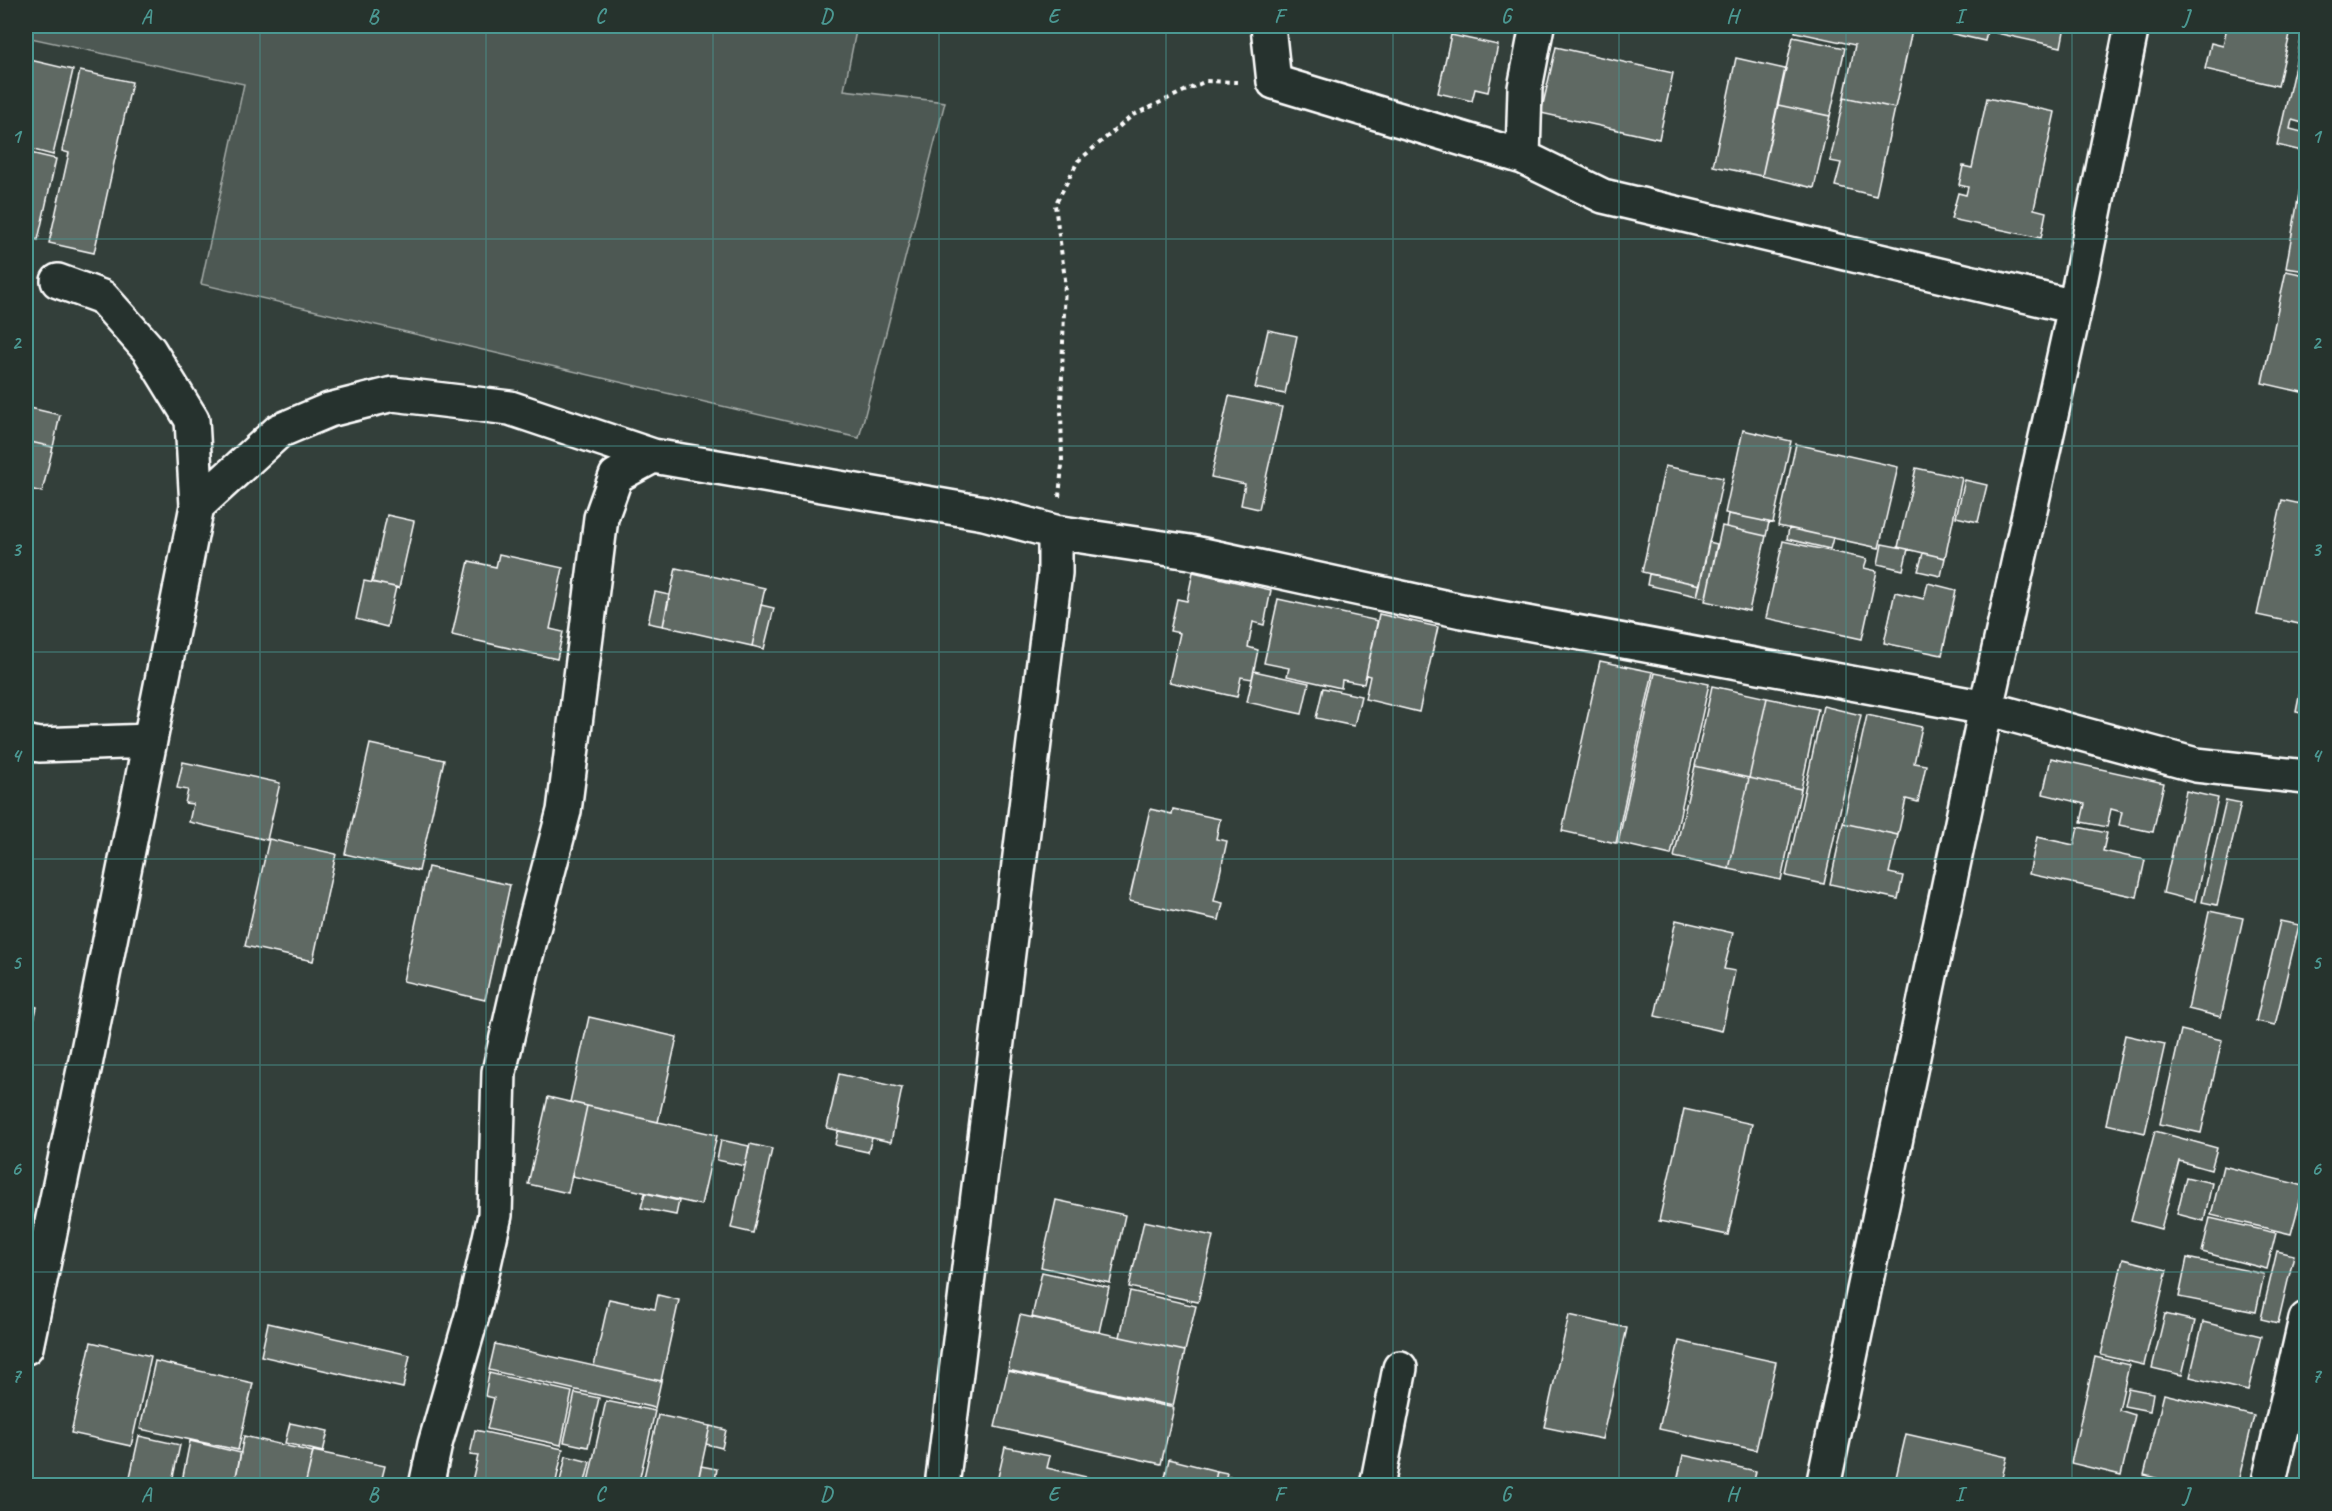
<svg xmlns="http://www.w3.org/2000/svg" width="2332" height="1511" font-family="Caveat,sans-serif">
<rect width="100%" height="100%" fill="#333f3a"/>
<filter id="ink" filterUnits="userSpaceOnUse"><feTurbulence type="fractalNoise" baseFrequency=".0167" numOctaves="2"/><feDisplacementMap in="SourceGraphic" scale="12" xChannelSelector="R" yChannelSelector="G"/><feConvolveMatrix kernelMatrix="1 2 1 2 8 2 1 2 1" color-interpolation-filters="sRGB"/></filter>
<g filter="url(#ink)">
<path fill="#4d5853" stroke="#a6aca9" stroke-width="1.5" d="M26 26H857L844 90 945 102 859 438 201 284 244 84 26 37Z"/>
<path fill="#5f6964" stroke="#fff" stroke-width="1.5" d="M1796 26H1913L1895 108 1844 97 1855 45 1795 32Z
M1918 26H1988L1985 41Z
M1997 26H2065L2061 47 1996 33Z
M2227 26H2273L2291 30 2278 86 2205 69 2211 43 2223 46Z
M2303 31 2306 32V124L2292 120 2290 129 2306 133V152L2277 145Z
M1451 35 1498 45 1488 92 1475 89 1472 101 1438 93Z
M1793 37 1845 48 1830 116 1778 105Z
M1556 47 1673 73 1659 139 1541 113Z
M1736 58 1785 69 1762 176 1713 166Z
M26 59 73 70 53 155 26 148Z
M80 71 132 82 94 253 49 243 69 153 62 151Z
M1844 97 1895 108 1876 196 1835 186 1841 163 1830 161Z
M1987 98 2055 112 2034 209 2046 212 2041 238 1951 219 1958 193 1966 195 1968 187 1959 185 1963 166 1972 168Z
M1778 105 1830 116 1814 188 1762 176Z
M26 152 56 159 38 240 26 237Z
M2305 159H2306V271L2286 268Z
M2286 271 2306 275V393L2262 383Z
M1268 330 1297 336 1285 394 1255 388Z
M1229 396 1282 407 1259 509 1241 505 1245 484 1211 477Z
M26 407 60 415 53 447 26 441Z
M1743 430 1791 441 1773 523 1725 513Z
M26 441 53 447 42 492 26 488Z
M1796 444 1898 467 1879 548 1778 526Z
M1665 466 1723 478 1700 585 1642 572Z
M1916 468 1962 478 1945 558 1898 547Z
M1965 480 1987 485 1978 522 1956 517Z
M2282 500 2306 505V613L2304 625 2257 615Z
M1728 514 1769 522 1766 536 1726 527Z
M387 515 414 521 399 588 372 582Z
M1722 526 1766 536 1749 611 1705 601Z
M1789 528 1833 538 1830 549 1787 539Z
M1783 541 1867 559 1864 568 1877 571 1862 639 1766 618Z
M1709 542 1717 544 1706 598 1697 596Z
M1882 544 1908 549 1903 570 1878 564Z
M1923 553 1945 558 1941 576 1918 571Z
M499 554 563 568 550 629 563 632 557 659 452 635 469 561 496 567Z
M676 568 765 588 752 646 663 626Z
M1193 572 1271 590 1264 625 1253 622 1248 647 1258 650 1252 679 1241 677 1237 697 1169 682 1180 633 1170 631 1177 599 1187 601Z
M1649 574 1700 585 1697 596 1647 585Z
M364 581 396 587 387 627 356 619Z
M1928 583 1956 590 1942 655 1884 643 1895 592 1924 599Z
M655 592 669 595 663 626 648 623Z
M1278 599 1378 621 1364 684 1342 680 1341 688 1287 676 1289 668 1264 663Z
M761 605 774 608 764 649 752 646Z
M1379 614 1438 627 1419 712 1365 699 1370 676 1366 675Z
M1600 661 1653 672 1616 843 1562 831Z
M2306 662V714L2296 712Z
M1254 671 1309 683 1302 714 1247 702Z
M1655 673 1709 684 1671 855 1618 843Z
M1712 686 1767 698 1749 778 1695 766Z
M1323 688 1361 696 1354 726 1316 718Z
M1767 698 1818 709 1801 789 1749 778Z
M1823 706 1861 715 1824 884 1786 876Z
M1867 715 1922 727 1914 763 1926 765 1918 802 1906 799 1898 835 1843 823Z
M370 744 444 760 419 871 345 854Z
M2051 758 2164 783 2153 832 2119 825 2122 812 2111 809 2107 827 2081 822 2085 804 2043 794Z
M183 762 280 783 267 840 189 822 193 804 185 803 188 790 177 788Z
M1695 766 1749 778 1729 869 1674 857Z
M1749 778 1801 789 1781 880 1729 869Z
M2186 791 2218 798 2195 901 2163 893Z
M2226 800 2241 803 2217 905 2202 902Z
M1150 809 1172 814 1173 809 1220 819 1216 839 1227 841 1214 901 1223 903 1219 920 1129 901Z
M1843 823 1898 835 1889 873 1903 876 1898 899 1830 884Z
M2078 827 2107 833 2103 851 2145 860 2137 897 2029 874 2037 837 2074 845Z
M269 839 336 854 313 961 245 946Z
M428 867 510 885 485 1000 403 981Z
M2209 911 2243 918 2221 1017 2188 1009Z
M1676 920 1733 933 1724 969 1735 971 1722 1031 1655 1016Z
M2280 921 2299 925 2275 1025 2256 1021Z
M26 1004 37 1007 27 1051H26Z
M589 1017 677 1037 658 1122 570 1102Z
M2181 1030 2222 1040 2201 1133 2160 1124Z
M2125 1035 2165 1044 2145 1133 2106 1124Z
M839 1074 902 1088 891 1142 827 1128Z
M548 1097 587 1106 568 1193 528 1184Z
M587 1106 717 1135 701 1205 572 1176Z
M1684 1109 1752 1124 1728 1235 1659 1221Z
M838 1131 872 1138 868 1152 835 1145Z
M2155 1131 2217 1148 2211 1170 2179 1161 2161 1229 2131 1221Z
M721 1140 749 1146 745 1166 717 1160Z
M750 1144 772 1149 753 1233 731 1228Z
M2223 1166 2304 1186 2291 1234 2211 1215Z
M2186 1177 2212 1183 2204 1221 2177 1214Z
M645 1193 679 1201 676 1215 641 1208Z
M1056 1200 1125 1215 1110 1283 1041 1267Z
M2210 1218 2276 1233 2267 1269 2202 1252Z
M1144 1221 1213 1236 1198 1302 1129 1287Z
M2277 1251 2294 1255 2278 1323 2261 1319Z
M2187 1258 2264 1274 2256 1312 2179 1297Z
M2123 1259 2167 1270 2144 1365 2101 1355Z
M1042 1272 1109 1287 1099 1332 1032 1317Z
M1130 1291 1196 1306 1185 1351 1120 1337Z
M658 1295 679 1300 661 1381 594 1366 609 1299 655 1309Z
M2165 1314 2195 1321 2182 1375 2152 1368Z
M1020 1315 1185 1351 1173 1406 1008 1370Z
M1569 1315 1627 1328 1602 1439 1544 1427Z
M2203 1322 2261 1336 2248 1391 2190 1377Z
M268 1323 410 1355 403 1388 261 1356Z
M1679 1341 1776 1362 1756 1450 1659 1429Z
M91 1342 151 1356 131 1446 71 1433Z
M495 1344 661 1381 655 1408 489 1370Z
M2095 1357 2129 1365 2119 1410 2135 1415 2121 1475 2071 1463Z
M155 1361 253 1383 238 1450 140 1429Z
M1008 1371 1174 1408 1161 1464 995 1427Z
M489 1373 572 1392 561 1445 487 1429 494 1398 485 1396Z
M2128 1388 2153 1393 2150 1411 2124 1406Z
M575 1393 599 1398 588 1447 564 1442Z
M2164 1394 2254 1416 2237 1486H2186L2144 1475Z
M606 1401 655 1411 638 1486H587Z
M658 1415 710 1426 697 1486H642Z
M290 1423 328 1431 323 1452 285 1443Z
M710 1426 726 1430 722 1448 706 1444Z
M475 1430 563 1449 555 1486 471 1485 478 1456 470 1455Z
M1906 1434 2007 1457 2000 1486H1894Z
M139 1436 180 1445 171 1486H128Z
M244 1436 313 1452 305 1486H234Z
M190 1441 241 1453 234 1486H181Z
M1005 1447 1050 1456 1047 1468 1095 1479 1094 1486H996Z
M313 1451 385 1466 380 1486H305Z
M1683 1455 1756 1471 1753 1486H1676Z
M566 1456 590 1462 584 1486H559Z
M1169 1459 1217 1471 1214 1486H1163Z
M701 1466 717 1469 714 1486H697Z
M1217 1471 1227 1473 1224 1486H1214Z
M1229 1477 1270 1486H1227Z"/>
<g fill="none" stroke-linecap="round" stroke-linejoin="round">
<g stroke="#fff" stroke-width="38">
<path id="street" d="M1268 26 1274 82 1523 157
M1537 26 1525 88 1523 157 1603 196 2075 307
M58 281 102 297 149 350 192 420 197 506
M26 742 39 745 150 741
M26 1347 86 1060 197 506 279 431 329 410 393 394 510 408 653 456 984 513 1055 532 1190 552 1462 611 1986 708 2196 765 2306 777
M426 1486 435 1444 474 1309 495 1215 499 1072 523 967 564 811 601 518 616 476 653 456
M942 1486 1055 573V532
M1377 1486 1400 1368
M1823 1486 1986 708 2075 307 2132 26
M2268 1486 2306 1319"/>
</g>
<path stroke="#fff" stroke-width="4" stroke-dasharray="4.5 4.5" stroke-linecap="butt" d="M1059 497 1062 465 1061 406 1065 279 1055 205 1078 161 1133 115 1206 81 1237 82"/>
<use href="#street" stroke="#26332d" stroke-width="33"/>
</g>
</g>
<path fill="none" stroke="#4b9892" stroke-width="1.5" stroke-opacity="0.55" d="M260 26V1486M486 26V1486M713 26V1486M939 26V1486M1166 26V1486M1393 26V1486M1619 26V1486M1846 26V1486M2072 26V1486M26 239H2306M26 446H2306M26 652H2306M26 859H2306M26 1065H2306M26 1272H2306"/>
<rect width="2332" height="1511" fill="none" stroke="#26332d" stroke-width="66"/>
<rect x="33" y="33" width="2266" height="1445" fill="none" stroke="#4b9892" stroke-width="2"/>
<g font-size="20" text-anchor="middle" font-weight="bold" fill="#4b9892">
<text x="146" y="23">A</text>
<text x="373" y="23">B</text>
<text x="600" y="23">C</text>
<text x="826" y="23">D</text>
<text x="1053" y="23">E</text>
<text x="1279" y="23">F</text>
<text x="1506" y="23">G</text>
<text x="1732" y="23">H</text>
<text x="1959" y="23">I</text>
<text x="2186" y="23">J</text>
<text x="16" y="143">1</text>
<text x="2316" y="143">1</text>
<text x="16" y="349">2</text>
<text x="2316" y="349">2</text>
<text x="16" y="556">3</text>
<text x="2316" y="556">3</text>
<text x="16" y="762">4</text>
<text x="2316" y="762">4</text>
<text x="16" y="969">5</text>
<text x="2316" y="969">5</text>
<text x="16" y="1175">6</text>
<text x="2316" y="1175">6</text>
<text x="16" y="1382">7</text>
<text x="2316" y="1382">7</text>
<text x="146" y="1501">A</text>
<text x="373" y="1501">B</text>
<text x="600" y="1501">C</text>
<text x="826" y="1501">D</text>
<text x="1053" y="1501">E</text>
<text x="1279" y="1501">F</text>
<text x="1506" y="1501">G</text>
<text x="1732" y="1501">H</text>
<text x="1959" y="1501">I</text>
<text x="2186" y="1501">J</text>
</g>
</svg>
